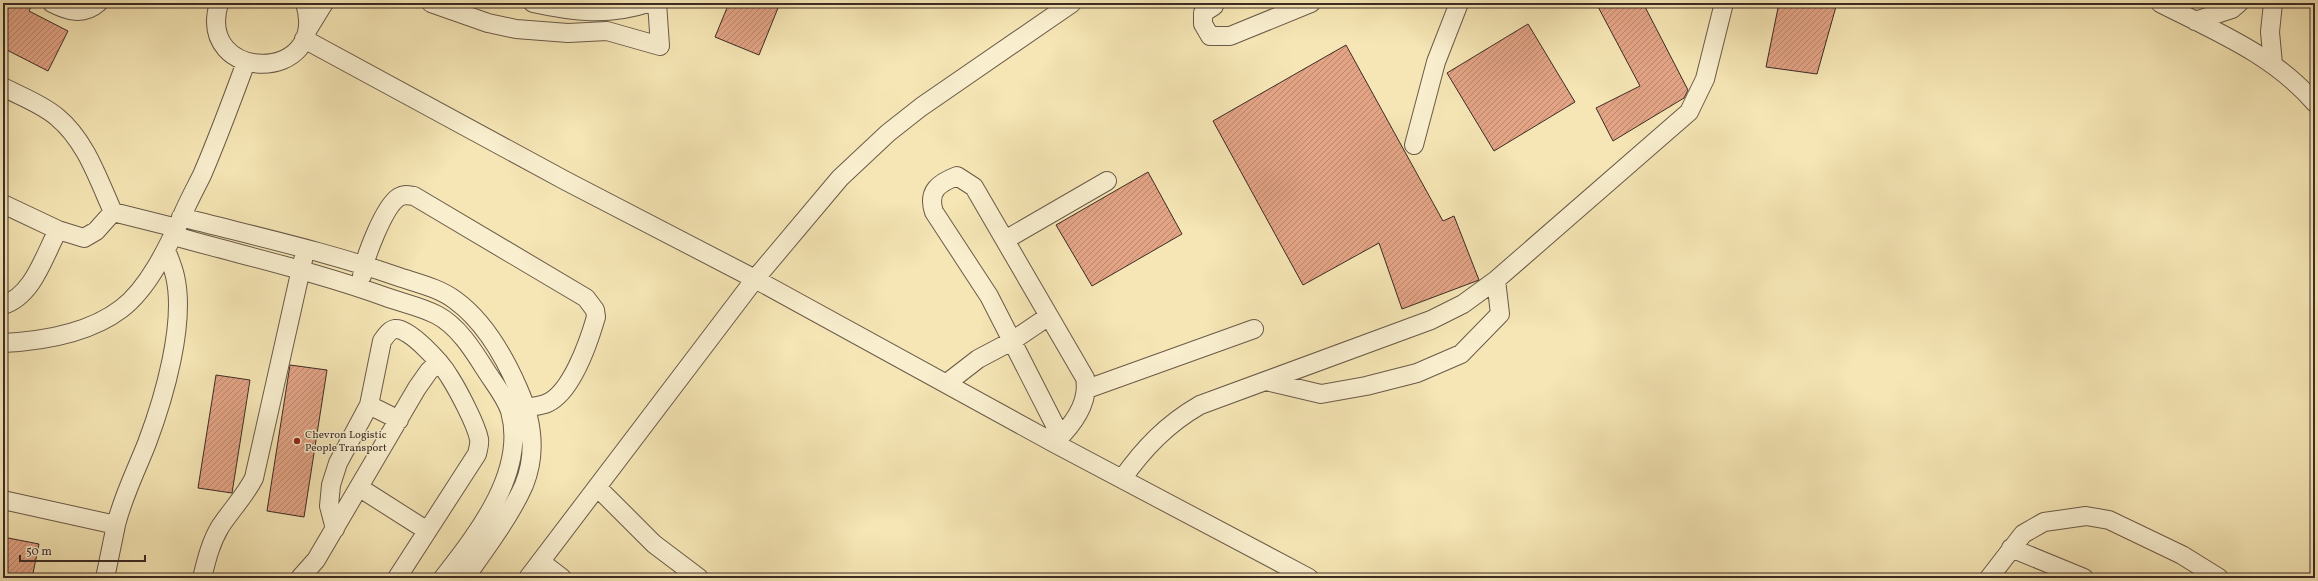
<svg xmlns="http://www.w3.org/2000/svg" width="2318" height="581" font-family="Vollkorn,serif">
<defs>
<pattern id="building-hatch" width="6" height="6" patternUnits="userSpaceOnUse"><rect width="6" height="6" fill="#e3a486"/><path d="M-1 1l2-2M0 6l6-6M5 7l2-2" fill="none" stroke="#b9866d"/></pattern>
</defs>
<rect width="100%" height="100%" fill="#f6e6b5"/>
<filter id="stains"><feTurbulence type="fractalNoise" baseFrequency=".005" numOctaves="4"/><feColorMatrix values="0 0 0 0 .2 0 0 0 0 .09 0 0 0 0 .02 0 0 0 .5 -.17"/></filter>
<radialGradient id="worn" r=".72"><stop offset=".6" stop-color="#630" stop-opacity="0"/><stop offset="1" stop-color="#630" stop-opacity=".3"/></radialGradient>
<path fill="url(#building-hatch)" stroke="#3c2b24" d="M3 3H33L29 11 68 31 48 71 3 48Z
M729 3H780L759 55 715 37Z
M1596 3H1643L1688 90 1684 98 1613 141 1596 108 1640 86Z
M1779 3H1837L1817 74 1766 67Z
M1528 24 1575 102 1494 151 1447 73Z
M1346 45 1443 221 1454 216 1479 280 1402 309 1379 243 1303 285 1213 121Z
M1148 172 1182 234 1092 286 1056 225Z
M290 365 327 370 304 517 267 511Z
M216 375 250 380 232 493 198 488Z
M3 537 39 544 32 578H3Z"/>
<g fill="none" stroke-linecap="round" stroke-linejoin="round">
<g stroke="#6a5a48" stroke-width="20">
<path id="minor" d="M52 3C68 11 83 16 98 3
M219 3C195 84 330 84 305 3
M431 3 488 23 516 29 568 33 607 31 660 46 657 3
M533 3C574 12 609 16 648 3
M2160 3C2215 31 2274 55 2315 103
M1214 6 1203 13V24L1210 36H1230L1311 3
M2195 21 2232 9 2239 3
M308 29 324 3
M304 39 566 181 755 279 1054 443 1309 578
M2273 64 2270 32 2273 3
M3 87C20 96 42 104 57 117 86 141 98 179 113 212L177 228
M1414 145 1436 62 1459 3
M3 204 58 230 84 238 96 231 113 212
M181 217C254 236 328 252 399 277 417 283 439 288 455 300 484 321 504 356 518 388 532 419 537 453 524 485 511 515 484 551 465 578
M174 236C245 256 317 272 386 297 403 303 422 307 437 315 458 326 473 350 485 369 493 382 505 396 510 411 527 471 478 533 443 578
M1005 240 1107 181
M362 276C364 259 384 206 399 197 404 194 408 195 414 196L586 298 595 310 596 317C589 341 571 395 545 404 535 407 524 408 514 409
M3 305C33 296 44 256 58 230
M1049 316 1012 341 1061 437
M3 343C43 341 88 334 121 309 148 289 168 247 182 216 188 202 195 189 202 175 218 138 232 100 246 62
M1266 381 1321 394 1366 386 1417 373 1461 354 1500 314 1496 280
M947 383 978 359 1012 341 989 296 934 212C927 191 939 183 957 176L974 187 1085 378C1090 403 1072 426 1054 443
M1087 389 1254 329
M369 405 399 420
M1122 479C1144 448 1167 424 1200 405L1431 320 1463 304 1496 280 1689 112 1705 79 1724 3
M360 488 426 530
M598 488 654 544 699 578
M3 500 116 525 105 578
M116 525C123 496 136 471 147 443 164 398 186 323 175 276 173 267 169 258 166 250
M335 529 329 506 331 485 338 463 369 405 382 341C385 337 389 330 395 329 409 327 442 364 449 376 458 390 476 424 479 439 480 444 478 449 477 454L397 578
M2011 548 2084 578
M541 562 562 578
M203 574C207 558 211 542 220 527 231 510 245 496 254 478L303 260
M300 578 316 560 417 388 429 371 439 362
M528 578 755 279 840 178 888 133 921 107 1072 3
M1989 578 2023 534 2044 522 2086 516 2109 520 2182 555 2219 578"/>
</g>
<use href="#minor" stroke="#f9efcf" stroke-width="18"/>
</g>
<circle fill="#8f2418" stroke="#f9efcf" stroke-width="1.5" cx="297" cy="441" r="4"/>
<g text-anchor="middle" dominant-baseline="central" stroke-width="3" stroke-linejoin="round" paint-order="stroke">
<g font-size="11" fill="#3c2b24" stroke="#f9efcf" text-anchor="start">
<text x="305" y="435">Chevron Logistic<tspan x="305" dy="13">People Transport</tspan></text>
</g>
</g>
<rect width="2318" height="581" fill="none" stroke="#f6e6b5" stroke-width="16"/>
<rect x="4" y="4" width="2310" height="573" fill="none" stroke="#3c2b24" stroke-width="2"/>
<rect x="8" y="8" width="2302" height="565" fill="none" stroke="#3c2b24"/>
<path d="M20 555v6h125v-6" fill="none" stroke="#3c2b24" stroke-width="2"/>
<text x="26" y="555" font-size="12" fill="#3c2b24" stroke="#f9efcf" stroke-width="3" paint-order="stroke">50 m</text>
<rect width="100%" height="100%" filter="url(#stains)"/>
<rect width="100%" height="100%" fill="url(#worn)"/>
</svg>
